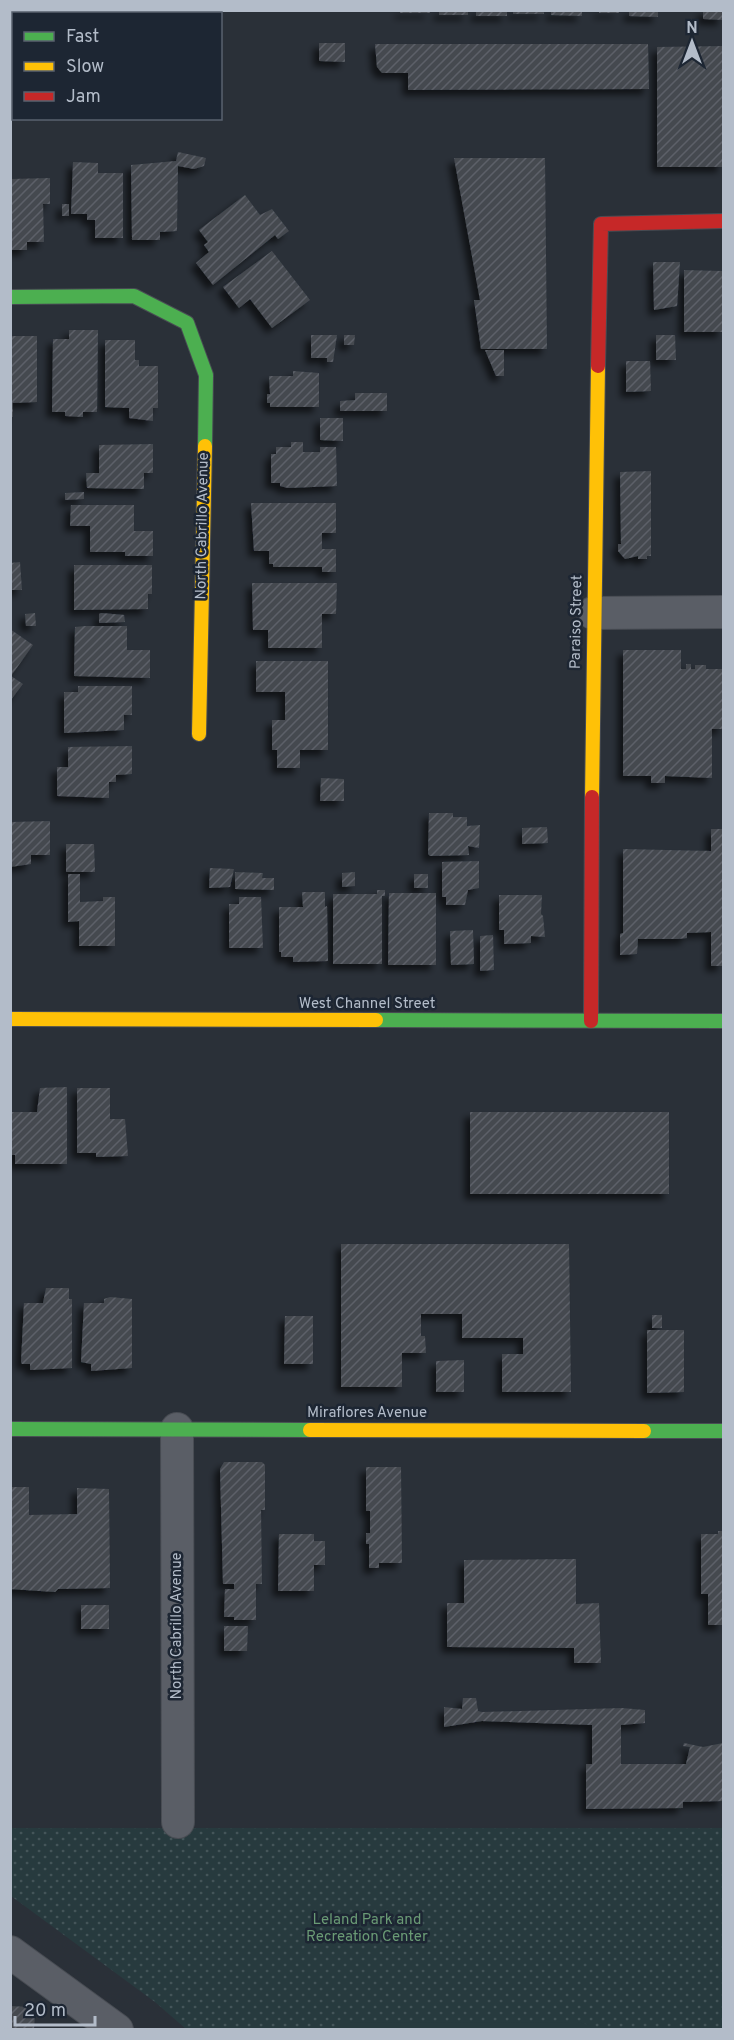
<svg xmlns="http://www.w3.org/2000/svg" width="734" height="2040" font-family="Overpass,sans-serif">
<defs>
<pattern id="grass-dots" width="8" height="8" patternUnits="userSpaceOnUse" patternTransform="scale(1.5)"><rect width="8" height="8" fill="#273a3e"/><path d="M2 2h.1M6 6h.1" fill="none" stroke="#445559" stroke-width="1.8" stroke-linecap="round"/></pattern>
<pattern id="building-hatch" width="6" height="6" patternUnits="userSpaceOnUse" patternTransform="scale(1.5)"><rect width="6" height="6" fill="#444950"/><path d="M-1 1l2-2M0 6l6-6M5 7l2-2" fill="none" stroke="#5d6168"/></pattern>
<filter id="shadow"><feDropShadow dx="-5.5" dy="5.5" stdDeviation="3" flood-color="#0009"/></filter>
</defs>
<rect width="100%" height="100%" fill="#2a3038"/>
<path fill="url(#grass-dots)" d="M11 1828H723V2029H186L155 2002 11 1896Z"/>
<path fill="#273a3e" d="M578 2022 589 2025 593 2029 342 2030V2023Z"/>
<path fill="url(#building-hatch)" filter="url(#shadow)" d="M10 10H33L30 14H14V20Z
M400 10H430V13H400Z
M439 10H468V15H439Z
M476 10H507V16H476Z
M513 10H544V14H513Z
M551 10H582V16L551 15Z
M599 10H619V13H599Z
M629 10H658V17L629 16Z
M703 10H723V20L703 19Z
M319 43H345V62L319 61Z
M375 44H648L649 89 408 90V73H382L377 67Z
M723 46V167H657V47Z
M178 152 206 158 204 166 194 169 178 166 177 231 160 232V240H132L131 165 176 161Z
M454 158H545L547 349H481L474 300H480Z
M73 162 98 163V173H123V238H95V220H87V214H71Z
M50 178V204H43L44 242H27V250H10V179Z
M245 195 260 215 272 209 289 231 278 239 275 235 213 285 196 263 209 252 204 245 208 242 199 230Z
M62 204H69V216H62Z
M272 251 310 300 272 328 250 299 239 308 223 287Z
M653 262H680L677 306 654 310Z
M684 270 723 271V332H684Z
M69 330H98L97 412H83V417L65 416V412H52L53 339H69Z
M311 335H337L333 362H327V358H311Z
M344 335H355L354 345H344Z
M656 335H675L676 360H656Z
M10 336H37V402L13 403V417H10Z
M105 340H135V360H139V366H158V408H153V421L129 418V408L105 407Z
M485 350H504V376H496Z
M626 361H650L651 391 626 392Z
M293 371 319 373V407H270V403H267V394H270L269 376H293Z
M355 393H387V411H340V401L355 400Z
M320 418H343V441L320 440Z
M291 442H303V452H320V447H336L337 486 288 488 280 486V483H271V454H276V447H291Z
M153 444V473H144V489L87 488 86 473H99V445Z
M651 471V556H647V559H638V556L625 559 618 551V544H621L620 472Z
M84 492V499L65 500V493Z
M251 503H336V533H322V549H336V572H322V567H273V564H269V551H254Z
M71 505H134V531H153V556H125V552H90V526H70Z
M20 562 22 590H10V563Z
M74 565H152V594H148V609L74 610Z
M252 583H337L336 614H322V648H268V630H253Z
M35 613 36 626H26L25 614Z
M101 613 124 615 125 622 99 623V614Z
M85 626H127V650H150V678L74 676 75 627Z
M10 629 33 645 11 676 23 684 10 701Z
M623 650H681V669H686V664H691V669H695V665H706V669H723V729H712V778L665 776V783H651V776H623Z
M256 661H328V750H300V768H277V750H272V720H285V692H256Z
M78 686H132V715H124V730L64 733V692H78Z
M132 746V774L116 775V782H109V798L57 796V767H68V747Z
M321 778 344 779V801H320Z
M429 813H453V817H467V826L480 825 479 848 468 846 469 855 430 856 428 854Z
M50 821V855H31V864L10 867V822Z
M547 827 548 843 522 844V828Z
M711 829H723V966H711V932L687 933V938L678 939H638L637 954 620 955V934L623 933V849L711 851Z
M66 844H94L95 872H66Z
M479 861V888L468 890 465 905H446V897H442V862Z
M210 868 234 869 230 887 209 888Z
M235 872 263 873 262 878H274V890L235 889Z
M355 872V886L342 887V873Z
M68 874H80V902L103 901V897H115V946H79V921L68 922Z
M414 874H428V888H414Z
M377 890H385V896H382V964H333V894H377Z
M302 892H325V907L327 906 328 961 293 962V957H281V952H279V907H303Z
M389 893H436V965H388Z
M499 895H542L541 914 543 916 545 937 531 936V943L504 944V930H499Z
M239 897H261L263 948H229V904H239Z
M473 930 474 964 451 965 450 931Z
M493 935 494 970 480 971V936Z
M67 1087V1164H15V1155H11V1112H37L40 1088Z
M77 1088H110V1119H125L128 1156 96 1157V1153H77Z
M470 1112H669V1194H470Z
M341 1244H569L571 1392H502V1354H523V1338H462V1314H421V1336H425L426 1353H402V1387H341Z
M46 1288H69V1299H72V1368L30 1370V1364H22L21 1362 24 1303H43Z
M110 1297 132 1299V1368L91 1371V1364L81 1362 84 1303H104V1299Z
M652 1315H662V1328H652Z
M285 1316H313V1364H284Z
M647 1330H684V1392L647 1393Z
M464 1360V1392H436V1361Z
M224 1462H262L265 1465V1510H261L262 1584H256V1620H234V1617H224L225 1589H234V1584H223L220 1469Z
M366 1467H401L402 1563H379V1568H369V1544H366V1533H370V1511H366Z
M10 1487H29V1515L77 1514V1488L109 1489 110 1588 58 1589 55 1592 10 1589Z
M718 1531H723V1625H708V1594H701V1534H718Z
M279 1534H314V1541H325V1565H314V1591H278Z
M576 1559V1604L599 1603 601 1663H574V1648L447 1647V1603H464V1560Z
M81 1605H109V1629H81Z
M224 1626H248L247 1651H224Z
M463 1698H476L478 1711 482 1712 622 1708 645 1710V1723L621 1725V1764H686L690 1747 683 1746 684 1743 703 1747 723 1743V1801L683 1802V1808L586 1809V1764H592V1725L482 1721 444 1727V1707L462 1709Z
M10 2006 31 2007V2014H35L34 2030H10Z"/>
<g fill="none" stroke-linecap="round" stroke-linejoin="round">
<g stroke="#484c53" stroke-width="34">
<path id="street" d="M593 613 724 612
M177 1429 178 1822
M10 1952 117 2030"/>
</g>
<g stroke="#484c53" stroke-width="16">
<path id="fast" d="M10 297 134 296 187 323 206 375 205 446
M376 1020 724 1021
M10 1429 310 1430
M644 1431H724"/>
</g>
<g stroke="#484c53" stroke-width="16">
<path id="slow" d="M199 734 205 446
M592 797 598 366
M10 1019 376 1020
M310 1430 644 1431"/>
</g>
<g stroke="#484c53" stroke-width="16">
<path id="jam" d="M598 366 601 224 724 221
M591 1021 592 797"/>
</g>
<use href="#street" stroke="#5a5e66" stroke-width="32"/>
<use href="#fast" stroke="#4caf50" stroke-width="14"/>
<use href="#slow" stroke="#ffc107" stroke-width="14"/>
<use href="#jam" stroke="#c62828" stroke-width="14"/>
</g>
<g text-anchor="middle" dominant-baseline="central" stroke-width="5" stroke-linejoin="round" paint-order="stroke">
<g font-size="15" fill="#b3bcc9" stroke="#1d2633">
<text transform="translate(203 526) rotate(-89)">North Cabrillo Avenue</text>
<text transform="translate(577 622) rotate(-89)">Paraiso Street</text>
<text x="367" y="1004">West Channel Street</text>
<text x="367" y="1413">Miraflores Avenue</text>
<text transform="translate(177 1626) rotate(-90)">North Cabrillo Avenue</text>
</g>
<g font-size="15" fill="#6a9a75" stroke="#1d2633">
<text x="367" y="1920">Leland Park and<tspan x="367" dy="17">Recreation Center</tspan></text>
</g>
</g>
<rect width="734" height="2040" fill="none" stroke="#b3bcc9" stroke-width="24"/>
<rect x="12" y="12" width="210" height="108" fill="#1d2633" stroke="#59626f" stroke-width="1.5"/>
<rect x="24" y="32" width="30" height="9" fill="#4caf50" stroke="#59626f" stroke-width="1.5"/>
<text x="66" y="42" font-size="18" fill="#b3bcc9">Fast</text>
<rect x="24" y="62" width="30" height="9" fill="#ffc107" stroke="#59626f" stroke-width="1.5"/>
<text x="66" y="72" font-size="18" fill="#b3bcc9">Slow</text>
<rect x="24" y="92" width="30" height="9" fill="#c62828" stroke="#59626f" stroke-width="1.5"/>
<text x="66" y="102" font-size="18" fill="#b3bcc9">Jam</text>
<g transform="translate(692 42)" stroke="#1d2633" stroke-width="4.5" paint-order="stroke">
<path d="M0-4.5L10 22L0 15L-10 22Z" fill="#b3bcc9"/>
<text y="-9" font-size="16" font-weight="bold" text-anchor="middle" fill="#b3bcc9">N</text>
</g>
<path d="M15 2016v9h80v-9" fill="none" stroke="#b3bcc9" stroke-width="3"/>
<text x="24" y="2016" font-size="18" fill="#b3bcc9" stroke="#1d2633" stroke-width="4.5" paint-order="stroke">20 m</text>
</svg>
